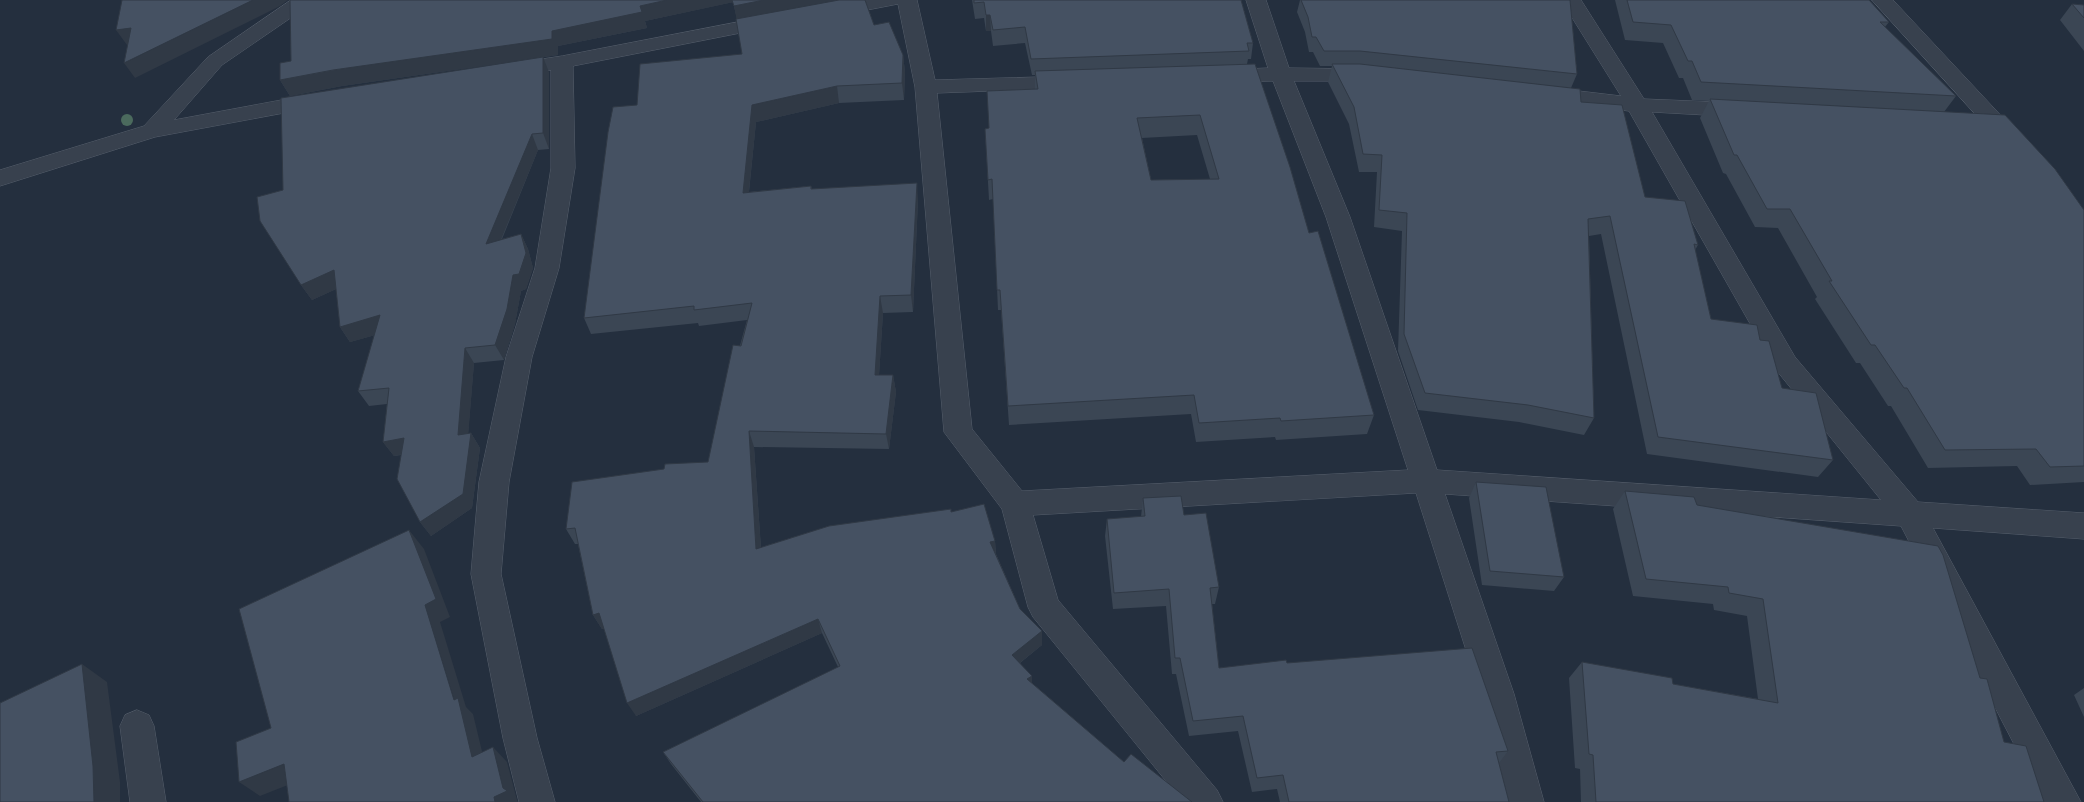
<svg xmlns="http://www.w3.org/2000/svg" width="2084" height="802" font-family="'Space Grotesk',sans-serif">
<rect width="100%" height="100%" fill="#242f3e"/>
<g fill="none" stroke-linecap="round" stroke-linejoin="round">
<g stroke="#565f6c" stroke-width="1">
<path id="minor" d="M291 0H314L311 4 222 65 174 120 319 93 327 95 330 100 327 105 155 137 0 186V170L144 126 208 57Z
M858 0H917L935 80 1073 76 1081 77 1084 82 1081 87 1073 88 937 93 972 429 1022 491 1408 470 1326 217 1273 81 1221 82 1213 81 1210 76 1213 71 1221 70 1268 68 1246 0H1266L1289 68 1368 69 1376 70 1379 75 1376 80 1368 81H1294L1350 217 1437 470 1881 500 1777 371 1629 111 1545 101 1537 99 1534 94 1537 89 1545 87 1621 96 1561 0H1581L1644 99 1741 103 1749 105 1752 110 1749 115 1741 117 1652 112 1795 357 1918 502 2084 513V539L1933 528 2081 802H2044L1901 526 1445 494 1514 694 1544 802H1508L1480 694 1416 493 1033 515 1058 600 1217 790 1223 802H1183L1033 617 1028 607 1002 509 944 432 915 87 898 4 831 17 824 15 821 11 824 7Z
M1872 0H1893L2021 137 2024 142 2021 147 2013 149 2005 147Z
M774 15 781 17 784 21 781 25 573 66 575 168 559 268 532 357 509 482 501 574 537 738 555 802H519L503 738 471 574 479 482 506 357 535 268 551 168V70L509 76 502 74 498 70 502 66 509 64 562 56Z
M137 710 149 715 154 726 166 802H130L120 726 125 715Z"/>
</g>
<use href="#minor" fill="#38414e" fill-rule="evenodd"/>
</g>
<circle fill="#4b6a5d" cx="127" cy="120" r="6"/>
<path fill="#3b4654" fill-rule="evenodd" d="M290 0H865L874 25 903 55 905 72 904 100 839 103 756 122 749 192 811 186 812 189 918 200 913 312 883 313 879 375H893L896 392 889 449 754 447 761 548 951 512 995 541 996 554 1020 609 1042 645 1020 663 1032 683 1124 762 1192 802H701L671 764 663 752 838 667 822 633 636 716 604 628 602 629 593 615 578 544H575L566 529 664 469 708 462 747 320 699 326 698 323 591 334 584 318 637 105 742 54 737 19 733 2 645 21 647 28 558 46V55L342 86 290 96 280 80 291 61Z
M972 0H1241L1253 43 1251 59H1248L1247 64 1309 233 1374 415 1367 434 1276 440 1275 437 1196 442 1191 414 1009 425 1001 310H998L993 199 989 200 985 129 989 128 1035 89V75H1032L1025 43 993 46 991 31H986L984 18 975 19ZM1197 135 1210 179 1151 180 1142 138Z
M1300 0H1570L1577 74 1571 88 1645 197 1698 245 1695 250 1711 319 1760 340 1782 388 1833 460 1818 477 1647 454 1601 234 1589 236 1594 418 1584 435 1519 422 1418 410 1398 351 1402 231 1374 227 1377 172H1359L1349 124 1328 82 1332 66H1320L1313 52H1309L1305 32 1297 12Z
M1615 0H1869L1889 22 1885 27 1956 96 1944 112 2084 210V482L2030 485 2017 466 1928 468 1891 406H1888L1860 363H1856L1815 299 1817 297 1778 228 1755 227 1726 174 1723 173 1700 118 1709 101 1692 100 1683 78H1679L1663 43 1625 40Z
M2072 4 2084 5V51L2060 20Z
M549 72V149L538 150 502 239 521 234 528 249 533 268 526 289 521 291 515 324 504 360 474 363 468 434 471 433 480 448 472 508 431 536 420 522 401 455 394 456 383 442 387 404 369 406 358 391 375 335 350 342 340 327 336 289 312 300 301 285 283 190Z
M1476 482 1564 577 1554 591 1482 585 1469 498Z
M1625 491 1697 505 1980 678 2004 742 2044 802H1581L1580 769 1575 768 1569 678 1582 662 1673 684 1758 699 1747 616 1714 610 1713 604 1633 596 1613 509Z
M1143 498 1184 515 1219 587 1215 604H1212L1219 668 1287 663 1508 751 1499 763 1509 802H1280L1277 789 1252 792 1238 731 1189 736 1176 674H1172L1166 606 1113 609 1105 536 1107 519 1141 517Z
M2084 688V717L2074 695Z"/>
<path fill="#303945" d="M253 0H288L280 6 135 78 124 63Z
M667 0H733L734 2 645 21 647 28 558 46V55L342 86 290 96 280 80 552 31 640 6Z
M764 0H851L737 21 734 6Z
M986 15H990L991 31H986Z
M131 28 141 42 127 45 116 30Z
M903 55 905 72 904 100 902 83Z
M543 57 549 72V149L543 133Z
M837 86 839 103 756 122 747 210 743 193 752 105Z
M532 134 538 150 493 259 486 244Z
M917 183 918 200 913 312 911 295Z
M521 234 528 249 533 268 526 289 521 291 515 324 504 360 495 345 513 275Z
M334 270 345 285 312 300 301 285Z
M880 296 883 313 878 391 875 375Z
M380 315 390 331 350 342 340 327Z
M465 348 474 363 467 450 458 435Z
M893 375 896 392 889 449 886 434Z
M749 431 754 447 762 564 756 549Z
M471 433 480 448 472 508 431 536 420 522Z
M404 438 414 452 394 456 383 442Z
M409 530 424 549 450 617 440 622 466 707 473 714 487 772 472 757 425 605Z
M995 541 996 556 990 542Z
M599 613 608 627 602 629 593 615Z
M818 619 822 633 636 716 627 703Z
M1042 631V645L1012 669V655Z
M82 664 107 682 120 782V802H94Z
M1032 676V689L1027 679Z
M493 747 507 762 517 800 518 802H495L494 797 503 788Z
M284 764 303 779 260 796 239 782Z"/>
<path fill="#455162" stroke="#303945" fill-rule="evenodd" d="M122 0H253L124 63 131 28 116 30Z
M290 0H667L640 6 642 12 552 31V39L333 70 280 80V63L291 61Z
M732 0H764L734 6Z
M839 0H865L874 25 889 22 903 55 902 83 837 86 752 105 743 193 811 186V189L917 183 911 295 880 296 875 375H893L886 434 749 431 756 549 829 526 951 509V512L984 504 995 541 990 542 1020 609 1042 631 1012 655 1032 676 1027 679 1124 762 1131 754 1192 802H703L663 752 840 666 818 619 627 703 599 613 593 615 575 528 566 529 572 482 664 469 665 464 708 462 733 345 741 346 752 303 694 310V306L584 318 608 132 613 107 637 105 640 64 742 54 736 19Z
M974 0H1241L1253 43H1247L1249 51 1031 59 1025 27 993 30 990 15H986L984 2 974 3Z
M1301 0H1570L1577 74 1360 51H1324L1316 37H1312L1308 17Z
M1627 0H1869L1889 22H1880L1956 96 1701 82 1692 61H1688L1671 25 1633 22Z
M2072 4 2084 5V18Z
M543 57V133L532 134 486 244 521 234 526 253 519 274 513 275 507 309 495 345 465 348 458 435 471 433 463 494 420 522 397 479 404 438 383 442 389 388 358 391 380 315 340 327 334 270 301 285 260 221 257 197 283 190 281 98Z
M1255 64 1290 167 1309 233 1318 231 1374 415 1281 421 1280 418 1199 423 1194 395 1008 406 1000 290H997L992 179 988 180 985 129 989 128 987 91 1038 89 1035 71ZM1200 115 1219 179 1151 180 1137 118Z
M1332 64H1360L1580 89 1581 102 1622 105 1645 197 1685 201 1698 245 1694 244 1711 319 1757 325 1760 340 1769 341 1782 388 1816 393 1833 460 1658 437 1610 216 1588 219 1594 418 1528 405 1425 393 1404 334 1407 213 1379 210 1382 155 1363 154 1354 107Z
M1710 99 2005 115 2055 169 2084 210V466L2050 467 2036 449 1945 450 1907 388H1904L1875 345H1871L1829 281H1832L1790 209H1767L1737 155H1734Z
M1476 482 1546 487 1564 577 1490 571Z
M1625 491 1694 497 1697 505 1938 546 1943 555 1980 678 1987 679 2004 742 2026 746 2044 802H1596L1593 755 1589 754 1582 662 1672 678 1673 684 1778 703 1763 599 1729 593 1728 587 1646 579Z
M1181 496 1184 515 1206 513 1219 587 1210 588 1219 668 1286 660 1287 663 1472 648 1508 751 1496 752 1509 802H1289L1283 775 1257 778 1243 716 1193 721 1180 658H1175L1169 589 1114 593 1107 519 1145 516 1143 498Z
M409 530 436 599 425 605 454 700 458 698 472 757 493 747 503 788 506 790 507 791 494 797 495 802H289L284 764 239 782 236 742 271 728 239 609Z
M82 664 93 766 94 802H0V703Z"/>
</svg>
